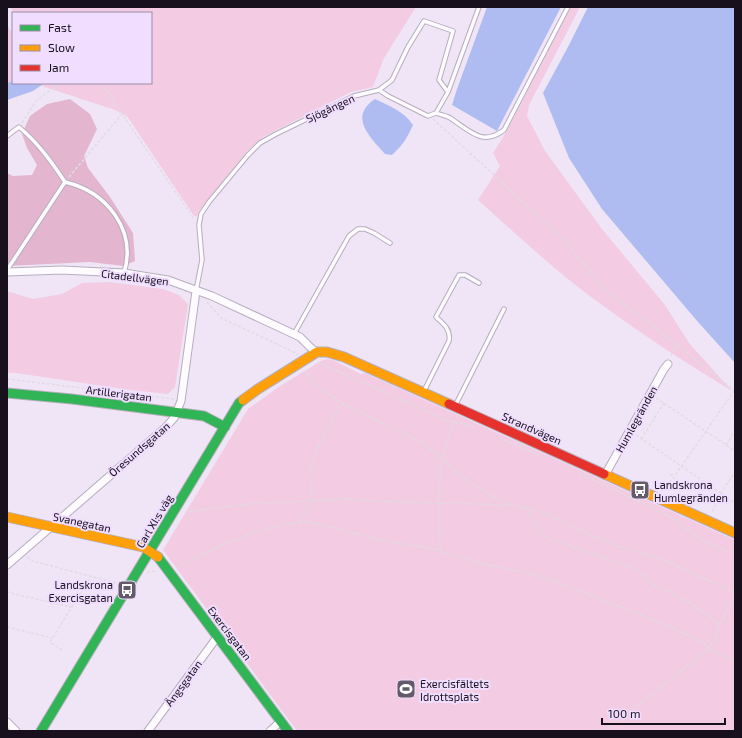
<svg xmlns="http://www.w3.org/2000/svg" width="742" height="738" font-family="'Exo 2',sans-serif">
<rect width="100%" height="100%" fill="#efe5f7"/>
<path fill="#f3cbe2" d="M10 7H416L384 58 373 87 351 92 263 137 249 149 199 211 197 216H194L127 116 115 110 42 86 45 83H151V13H14Z
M571 7H580L529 105 527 116 545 151 602 229 665 305 689 343 732 391C684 362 637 331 591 297 551 267 515 233 478 200L500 166 493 153 507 131Z
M7 25 13 34V81L7 83Z
M109 282 163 289 179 295 188 304 175 387 168 394 130 390 16 373H7V291L33 299 62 294 82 283Z
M327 359 333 360 361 374 365 373 735 540V731H297L163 550 248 409 280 386 321 361Z"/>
<path fill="#e3b5ce" d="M70 99 90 114 97 129 84 156 88 168 110 197 133 233 135 261 124 266 90 262 7 266V173L13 176 32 175 37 165 27 148 22 134 30 116 47 104Z"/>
<path fill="#afbcf1" d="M487 7H561L497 131 452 105 457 89Z
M588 7H735V363L698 322 602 209 569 158 543 93 569 45Z
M13 81V83H45L33 91 7 100V83Z
M375 99C389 106 404 111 413 125 407 138 403 145 392 155L385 154C370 137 348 117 375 99Z"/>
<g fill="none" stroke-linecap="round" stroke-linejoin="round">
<g stroke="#b6aebc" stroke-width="5.5">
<path id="lane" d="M379 90 392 80 408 47 424 21 453 31 439 80 448 92 436 113
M448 92 479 7
M7 136 19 127C38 143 51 161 65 182
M7 270 65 182C107 192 137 230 124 273
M196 291 202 260 199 225 201 214 209 202 248 155 260 143 276 134 354 96 379 90 388 96 428 116 436 113C441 115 449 116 453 120 471 132 483 146 504 130L568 7
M294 334 349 236 358 229H365L374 233 390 243
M424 391 449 341C451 330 444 324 436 317L459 275H465L479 283
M455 406 504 309"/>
</g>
<g stroke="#b6aebc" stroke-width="9">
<path id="street" d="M7 272 62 270 124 273 168 280 212 296 300 337 312 349 317 352
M605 475 664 369 668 364
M7 565 165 428 174 418 181 401 196 291
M7 722 16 731
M148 731 218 636
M270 731 281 721"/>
</g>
<g stroke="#b6aebc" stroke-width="11">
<path id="fast" d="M7 393 72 399 204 416 225 427
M158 557 288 731
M41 731 239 403 243 400"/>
</g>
<g stroke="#b6aebc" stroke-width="11">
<path id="slow" d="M243 400 258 389 317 352H327L344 357 449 404
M604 474 735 533
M7 517 143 547 158 557"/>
</g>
<g stroke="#b6aebc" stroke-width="11">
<path id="jam" d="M449 404 604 474"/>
</g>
<path stroke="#e0dce2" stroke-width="1.5" stroke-dasharray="3 2" stroke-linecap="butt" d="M50 7 54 13
M112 13 117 7
M101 83 194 219
M433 119 558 234 583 262 598 282 612 296 646 320 735 391
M22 123 36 101 60 83
M69 177 122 114
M207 302 221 318 298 354
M671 356 676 343
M318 362 446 420 473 426
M307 369V374L313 382 330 395 348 406 424 443 466 480 494 497 512 504
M7 379 174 399
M656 398 735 451
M636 435 735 503
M500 438 539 455
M641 439 664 403
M726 445 735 431
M579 473 669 516 706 542 724 550 735 553
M670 475 675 474
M664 491 734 391
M526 507 539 530 550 539 634 568 645 576 653 584 688 601 721 625
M185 512 249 504 345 499 399 502 513 505 526 507 546 514 611 544 666 561 735 592
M712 512 721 493 735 472
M300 522 314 500 311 490 310 467 324 434 334 416 343 403
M440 551C440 503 434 467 455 421
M27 557 33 561 120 584
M177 567C215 547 268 522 311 522L381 540 433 549 480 563 541 576 659 622 699 640 707 645 709 649 735 661
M147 572 157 571
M7 591 10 593 71 607
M7 627 52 638
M62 650 50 642 91 576
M605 731 709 649 735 593"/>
<use href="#lane" stroke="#fdfbfe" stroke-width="3.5"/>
<use href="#street" stroke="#fdfbfe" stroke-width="7"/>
<use href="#fast" stroke="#30b455" stroke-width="9"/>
<use href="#slow" stroke="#ff9f0a" stroke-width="9"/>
<use href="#jam" stroke="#e5322d" stroke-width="9"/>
</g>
<defs>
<g id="bus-square" transform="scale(1)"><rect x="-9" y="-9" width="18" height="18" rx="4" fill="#635b69" stroke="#f0ddff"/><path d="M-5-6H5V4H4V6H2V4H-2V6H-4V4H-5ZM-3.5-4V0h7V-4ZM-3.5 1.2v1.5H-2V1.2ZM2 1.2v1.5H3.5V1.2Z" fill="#fff"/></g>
<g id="stadium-square" transform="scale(1)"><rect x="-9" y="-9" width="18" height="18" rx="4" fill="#635b69" stroke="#f0ddff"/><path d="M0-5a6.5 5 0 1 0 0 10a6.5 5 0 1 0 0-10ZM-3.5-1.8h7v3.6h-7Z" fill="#fff"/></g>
</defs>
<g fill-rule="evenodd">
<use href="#bus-square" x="640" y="490"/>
<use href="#bus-square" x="127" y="590"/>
<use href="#stadium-square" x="406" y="689"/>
</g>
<g text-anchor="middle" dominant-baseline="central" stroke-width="4" stroke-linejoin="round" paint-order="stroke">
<g font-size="11" fill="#18111d" stroke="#f0ddff">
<text transform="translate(330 108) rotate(-25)">Sjögången</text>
<text transform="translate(135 277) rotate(7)">Citadellvägen</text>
<text transform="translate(119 393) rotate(7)">Artillerigatan</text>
<text transform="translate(636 419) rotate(-61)">Humlegränden</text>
<text transform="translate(532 428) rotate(24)">Strandvägen</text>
<text transform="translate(139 449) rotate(-41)">Öresundsgatan</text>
<text transform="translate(154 521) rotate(-59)">Carl XI:s väg</text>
<text transform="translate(82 522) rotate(12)">Svanegatan</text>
<text transform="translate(230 633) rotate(53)">Exercisgatan</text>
<text transform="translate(183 683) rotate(-54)">Ängsgatan</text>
</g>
<g font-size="11" fill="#18111d" stroke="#f0ddff" text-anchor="start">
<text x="654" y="484">Landskrona<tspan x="654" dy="13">Humlegränden</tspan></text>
<text x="113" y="584" text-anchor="end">Landskrona<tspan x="113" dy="13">Exercisgatan</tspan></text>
<text x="420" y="683">Exercisfältets<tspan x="420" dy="13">Idrottsplats</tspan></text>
</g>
</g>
<rect width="742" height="738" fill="none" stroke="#18111d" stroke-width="16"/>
<rect x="12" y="12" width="140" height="72" fill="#f0ddff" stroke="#9a8ba5"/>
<rect x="20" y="25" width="20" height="6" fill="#30b455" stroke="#9a8ba5"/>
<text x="48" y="32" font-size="12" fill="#18111d">Fast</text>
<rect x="20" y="45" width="20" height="6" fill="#ff9f0a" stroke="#9a8ba5"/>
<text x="48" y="52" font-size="12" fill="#18111d">Slow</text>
<rect x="20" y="65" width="20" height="6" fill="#e5322d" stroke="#9a8ba5"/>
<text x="48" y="72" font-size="12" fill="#18111d">Jam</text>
<path d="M602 718v6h123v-6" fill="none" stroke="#18111d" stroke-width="2"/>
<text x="608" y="718" font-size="12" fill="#18111d" stroke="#f0ddff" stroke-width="3" paint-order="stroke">100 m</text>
</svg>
